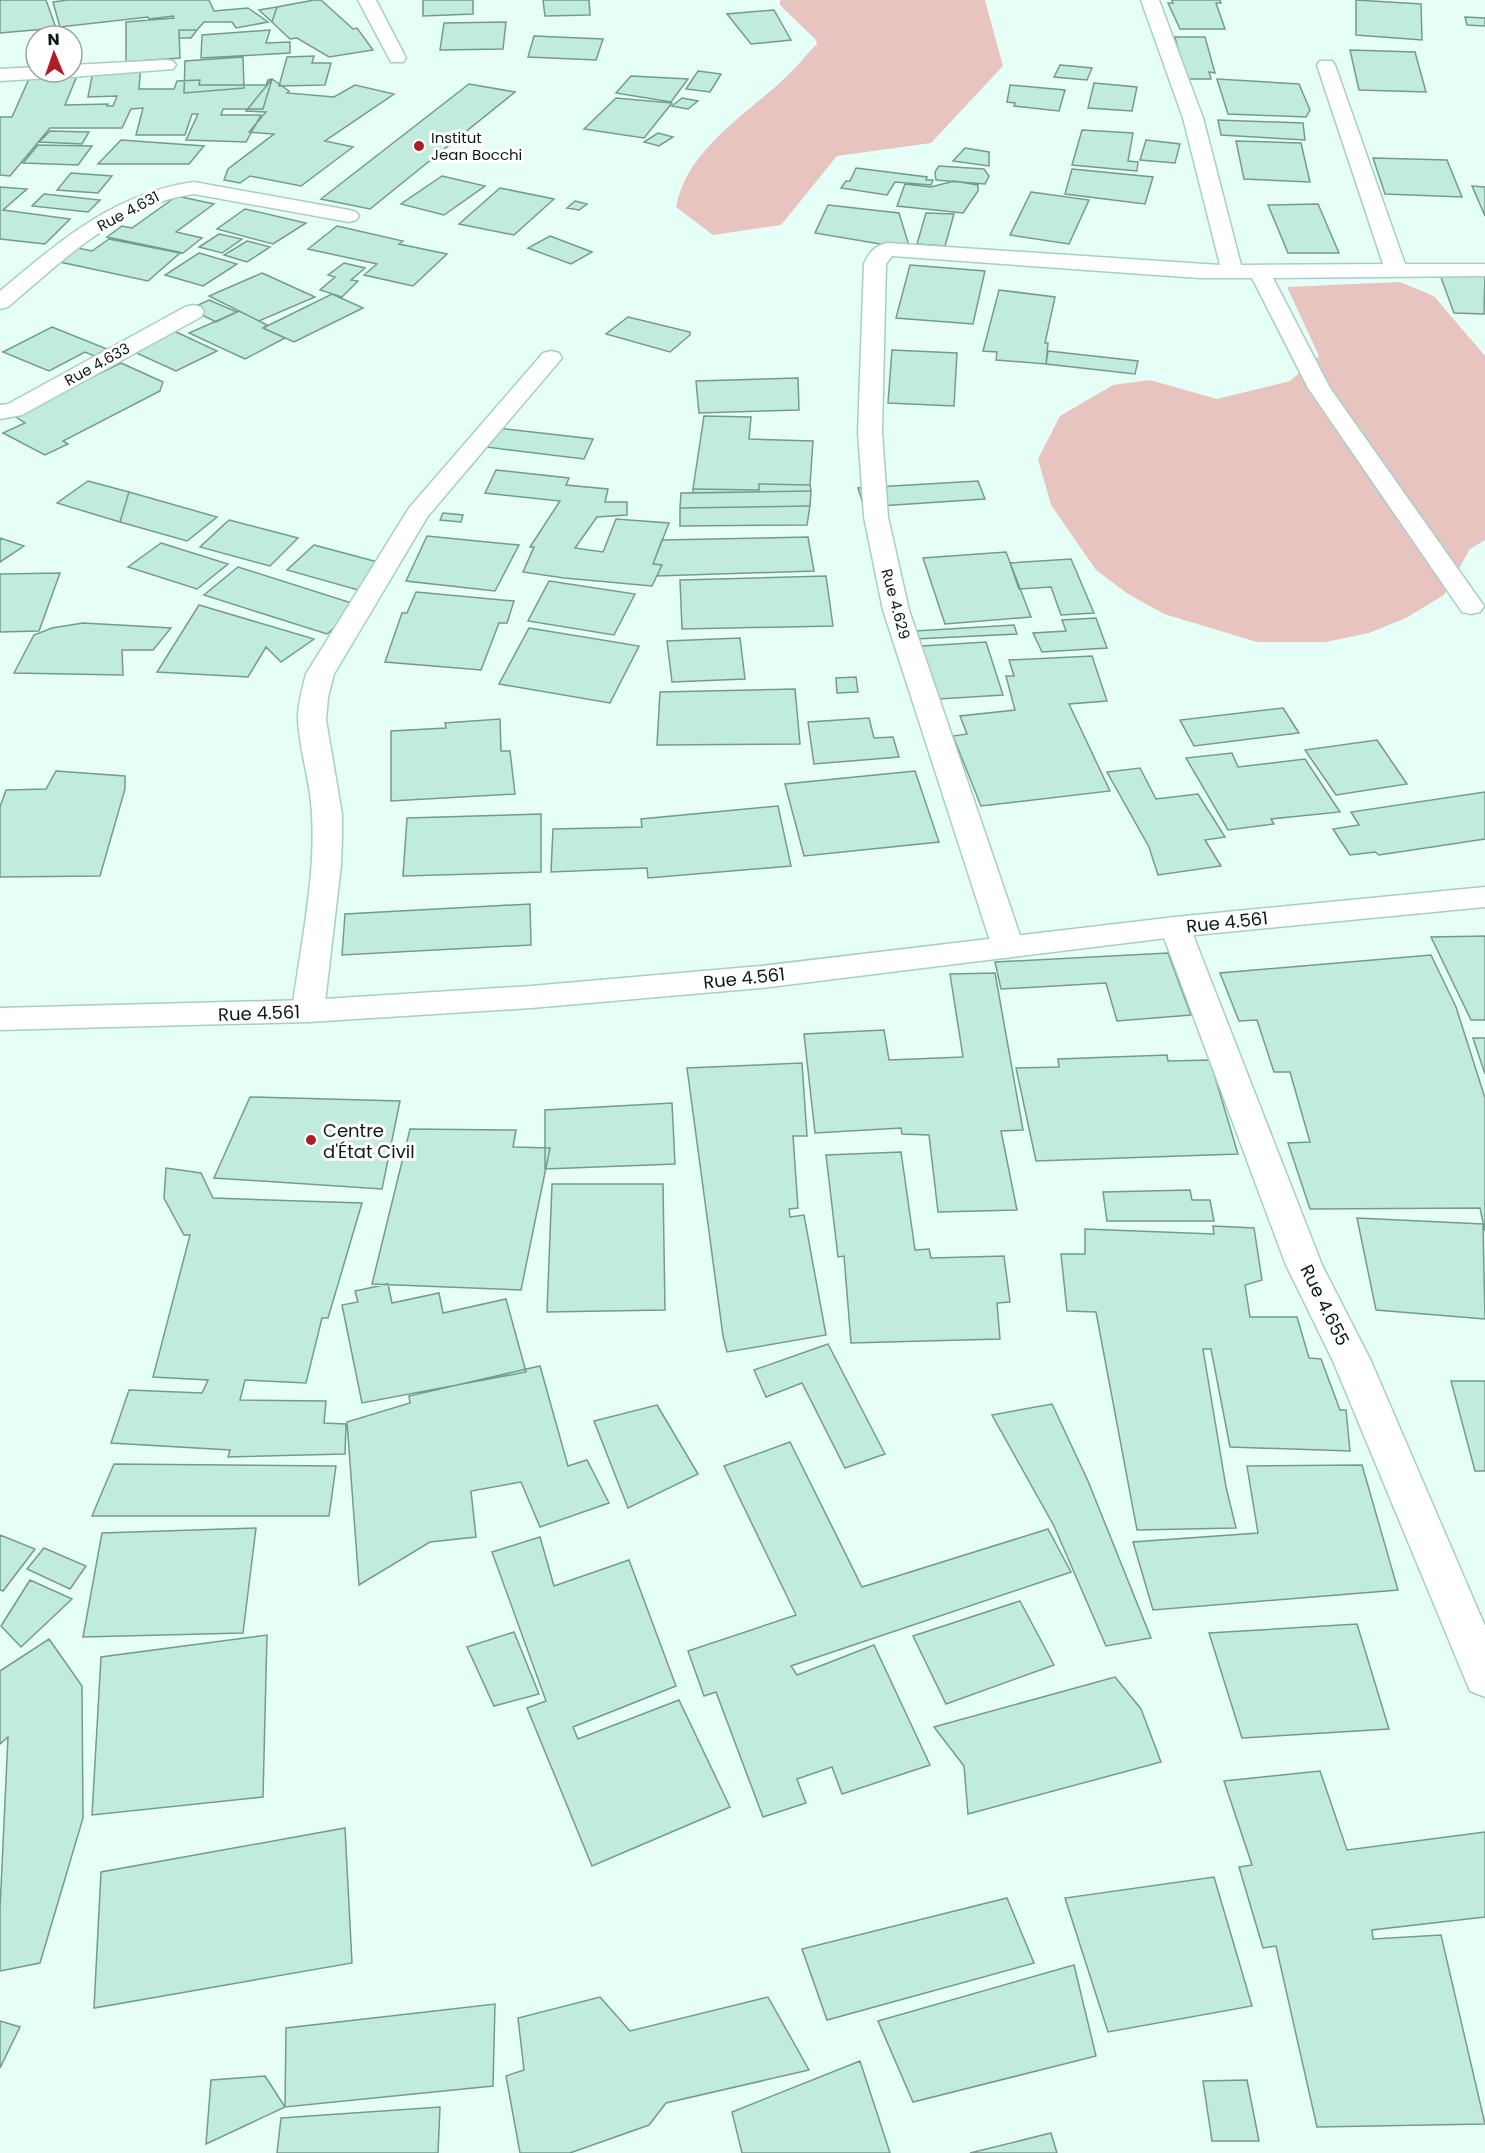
<svg xmlns="http://www.w3.org/2000/svg" width="1485" height="2153" font-family="Poppins,sans-serif">
<rect width="100%" height="100%" fill="#e5fff6"/>
<path fill="#e8c4c0" d="M780 0H985L1003 66 931 143 837 156 781 225 713 235 676 207C687 149 745 116 785 78 796 68 806 55 817 44L816 40 780 5Z
M1400 282 1434 296 1485 356V540L1470 549 1444 595 1406 618 1369 633 1326 642H1257L1164 614 1128 594 1096 570 1051 505 1038 459 1060 416 1113 385 1150 380 1217 399 1290 381 1319 356 1287 287Z"/>
<path fill="#c1ebdd" stroke="#749b8f" stroke-width="1.5" d="M0 0H46L56 28 0 33Z
M67 0H209L214 11 248 8 268 22 236 28 232 22H204L197 30H179L180 58 126 62V22L174 18 173 16 149 19 148 17 60 27 53 2Z
M314 0H321L353 29 357 28 373 50 329 57 297 38 290 39 272 22 277 7Z
M423 0H473V14L423 16Z
M543 0H589L590 15 545 16Z
M1172 0H1220L1221 3H1216L1225 29H1180L1168 3H1173Z
M1356 0 1421 4 1422 40 1356 35Z
M277 7 272 22 259 10Z
M774 10 791 40 751 44 727 14Z
M1465 17 1485 18V26L1467 25Z
M506 22 503 49 440 50 444 23Z
M179 30H197L191 38H179Z
M270 30 266 43 290 42V53L201 58 202 35Z
M534 36 603 39 596 60 528 57Z
M1175 37H1205L1215 73 1209 72 1211 79H1185Z
M1350 50 1415 52 1426 92 1359 90Z
M314 56 312 63H331L325 85 279 86 287 57Z
M243 57 244 88 184 93 185 61Z
M141 64 139 89H174L177 81 200 80 199 85H266L268 80 272 79 263 109H223L221 115H261L246 142 186 140 198 114H192L185 135H136L143 108 131 109 122 128H50L10 176 0 175V117H12L32 72 79 71 65 105 108 104 107 106H113L117 96 88 97 94 66Z
M1060 65 1092 68 1087 80 1054 77Z
M698 71 721 74 710 92 686 89Z
M631 76 688 79 671 102 616 93Z
M272 79 289 91 287 93 334 97 355 85 394 94 325 141 353 147 301 186 250 176 240 183 224 180 228 169 274 134 249 132 266 112 246 111Z
M1217 79 1299 84 1310 110 1306 117 1228 114Z
M1094 83 1137 87 1132 111 1088 108Z
M469 84 515 92 370 209 321 199Z
M1010 85 1065 90 1059 111 1014 106 1015 103 1007 102Z
M616 98 672 103 644 138 584 129Z
M682 98 698 101 688 109 672 106Z
M1218 120 1303 123 1305 140 1221 135Z
M1082 130 1133 133 1128 161 1138 162 1137 171 1072 165Z
M50 131 89 132 82 144 39 142Z
M658 133 673 137 659 146 644 142Z
M121 140 204 146 189 164H98Z
M1146 140 1180 144 1175 163 1140 160Z
M1236 141 1301 143 1310 182 1244 179Z
M38 145 92 146 78 165 23 163Z
M965 148 989 152V166L953 161Z
M1373 158 1447 160 1462 197 1385 194Z
M939 166 984 169 989 176 985 184 936 180 935 172Z
M856 168 927 177 926 180H933L931 185 895 182 887 195 841 188 846 181H850Z
M1072 169 1153 177 1145 204 1065 194Z
M71 173 112 176 98 193 57 190Z
M442 176 485 186 444 215 401 204Z
M954 181 978 185V191L963 213 897 206 905 184 931 187Z
M1472 186 1485 187V216Z
M0 187 27 189 3 210 70 219 45 244 0 239Z
M500 188 554 199 514 235 459 224Z
M1031 192 1089 200 1069 244 1010 235Z
M44 194 100 200 88 212 32 206Z
M177 196 214 204 176 232 202 238 183 253 107 237 122 226 132 228Z
M575 201 587 204 579 210 567 208Z
M1318 204 1339 253H1288L1268 205Z
M828 205 899 213 910 249 815 233Z
M245 209 306 223 273 244 217 229Z
M926 213 954 214 945 246 917 244Z
M337 226 403 241 399 244 447 254 413 286 364 275 377 264 308 249Z
M219 234 242 239 222 253 199 247Z
M550 236 592 252 571 264 528 248Z
M109 239 180 253 148 281 60 262 78 248 92 251Z
M247 241 270 247 247 262 224 255Z
M199 253 237 264 203 286 165 275Z
M344 263 365 268 351 280 358 281 342 297 320 290 335 277 328 275Z
M910 265 985 271 973 324 896 318Z
M1439 272 1485 273 1484 314 1454 313Z
M262 273 315 297 259 321 209 296Z
M999 290 1055 297 1045 343H1048L1046 364 996 360 997 352 983 351Z
M332 294 363 308 294 342 263 328Z
M209 300 237 312 216 322 190 309Z
M239 311 267 325 263 328 285 338 245 359 189 333Z
M628 317 690 332V335L670 352 606 334Z
M52 327 107 349 94 356 85 352 49 371 3 352Z
M174 331 217 351 176 371 132 351Z
M892 350 957 353 954 406 888 403Z
M1048 351 1138 361 1135 374 1046 364Z
M121 363 163 382 160 391 63 441 68 444 45 455 3 433 25 423 13 415Z
M798 378 799 410 699 413 696 381Z
M704 416 751 417 749 439 813 441 810 485 759 484V490L693 489Z
M497 428 593 439 584 459 486 447Z
M496 470 569 478 566 485 608 489 605 502H627V515L597 517 575 548 603 552 616 519 669 523 653 564 662 565 652 586 564 578 523 572 534 547H530L560 501 485 493Z
M88 481 129 492 120 522 57 503Z
M978 481 985 499 864 507 858 488Z
M759 484 810 485 811 491 693 493V489L759 490Z
M811 491 810 506 680 508 681 493Z
M129 492 217 517 187 541 120 522Z
M810 506 807 525 680 526V508Z
M443 513 463 515 461 522 440 520Z
M229 520 298 538 270 566 200 547Z
M427 536 477 541 519 545 495 591 406 581Z
M808 537 814 571 657 576 662 565 653 564 662 540Z
M0 538 24 546 0 562Z
M161 543 228 564 197 589 128 567Z
M314 545 385 564 358 590 287 570Z
M1006 552 1031 617 945 624 923 558Z
M1071 559 1094 613 1061 615 1051 587 1019 589 1010 563Z
M238 567 361 606 327 634 204 595Z
M60 573 39 631 0 632V574Z
M826 576 833 626 682 629 680 580Z
M549 581 635 594 614 635 528 621Z
M416 592 514 601 507 623H499L481 670 385 662 402 613H407Z
M199 605 314 639 281 662 266 647 248 677 157 672Z
M1096 618 1107 648 1042 652 1033 633 1066 631 1062 620Z
M83 623 171 628 153 650H122L123 675 14 673 34 635 52 628Z
M1014 625 1017 634 894 640 915 631Z
M529 628 639 646 610 703 499 684Z
M740 638 745 679 672 682 667 641Z
M986 642 1003 695 922 700 906 647Z
M1092 656 1107 701 1069 704 1110 791 981 806 953 736 967 734 960 716 1015 710 1006 676H1014L1009 660Z
M856 677 858 692 837 693 836 678Z
M795 689 800 744 657 745 660 692Z
M1283 708 1299 733 1194 746 1180 720Z
M869 718 874 738 893 737 899 757 814 764 808 722Z
M500 719 501 751H510L515 794 391 801V731L446 728 445 723Z
M1377 740 1407 784 1336 795 1305 750Z
M1232 753 1238 767 1305 759 1340 812 1271 819 1274 824 1228 830 1186 758Z
M1140 768 1156 799 1198 794 1225 837 1205 840 1221 866 1158 875 1149 847 1107 772Z
M56 771 125 776V789L100 876 0 877V807L6 790 46 789Z
M915 771 939 842 804 856 785 784Z
M1485 792V839L1379 855 1375 852 1350 855 1333 829 1359 825 1351 812Z
M778 806 791 866 648 878 647 868 551 872 553 829 642 827 641 819Z
M541 814V872L403 876 407 818Z
M530 904 531 945 342 955 345 914Z
M1485 936V1020H1471L1431 937Z
M1168 953 1191 1015 1117 1021 1106 983 1001 989 995 962Z
M1431 955 1456 1007 1485 1098V1231L1480 1208 1310 1209 1288 1143 1310 1142 1290 1072H1274L1257 1020 1239 1021 1220 973Z
M995 973 1023 1130 1001 1131 1017 1210 938 1212 929 1135 902 1134 901 1128 815 1133 804 1034 884 1030 889 1060 963 1057 950 974Z
M1473 1038H1485V1074Z
M1167 1055 1168 1061 1210 1060 1238 1154 1036 1161 1016 1068 1059 1067 1058 1059Z
M802 1063 807 1136H793L798 1208 789 1209 790 1217 804 1215 826 1335 727 1352 723 1336 687 1068Z
M250 1097 400 1101 382 1189 214 1178Z
M672 1103 675 1164 545 1169V1110Z
M410 1129 516 1130 513 1147 550 1148 521 1290 372 1284Z
M901 1152 915 1250 929 1249 931 1258 1004 1256 1010 1302 997 1303 1000 1339 851 1343 844 1256 838 1257 826 1155Z
M166 1168 201 1173 213 1198 362 1203 328 1318H322L306 1383 245 1380 240 1400 326 1401 324 1423 346 1424 345 1454 228 1457 230 1450 111 1443 129 1390 202 1393 208 1380 153 1377 190 1235H184L164 1198Z
M552 1184H663L665 1310 547 1312Z
M1190 1190 1192 1200H1210L1214 1221H1107L1103 1192Z
M1357 1218 1483 1224 1485 1319 1376 1310Z
M1213 1226 1254 1228 1262 1280 1245 1285 1250 1317H1297L1309 1358 1321 1359 1340 1410H1346L1350 1451 1230 1447 1211 1349H1203L1226 1487 1236 1528 1137 1530 1096 1312 1067 1311 1061 1254H1085V1229L1214 1234Z
M388 1284 392 1303 439 1293 443 1313 506 1299 526 1372 362 1403 342 1305 358 1302 355 1291Z
M828 1344 885 1454 845 1468 802 1383 766 1397 754 1370Z
M540 1366 568 1466 587 1460 609 1503 540 1527 521 1482 471 1491 476 1537 430 1542 359 1585 347 1422 410 1403 409 1396Z
M1451 1381H1485V1471H1475Z
M1052 1404 1088 1481 1151 1638 1106 1646 1054 1526 992 1415Z
M657 1405 698 1474 628 1508 594 1421Z
M790 1442 862 1587 1048 1529 1071 1572 791 1666 797 1675 874 1645 930 1765 842 1794 832 1767 797 1779 806 1803 763 1817 716 1692 704 1696 688 1651 796 1615 724 1466Z
M114 1464 336 1466 329 1516H92Z
M1362 1465 1398 1590 1153 1610 1133 1542 1258 1533 1247 1466Z
M256 1528 243 1633 83 1637 102 1533Z
M0 1535 35 1549 3 1591 0 1590Z
M540 1537 554 1586 629 1560 676 1686 573 1727 578 1739 679 1700 730 1807 592 1866 527 1708 546 1701 492 1552Z
M44 1548 86 1566 70 1589 27 1569Z
M30 1580 72 1599 21 1647 1 1626Z
M1020 1601 1054 1665 946 1704 913 1636Z
M1357 1624 1389 1729 1242 1738 1209 1633Z
M514 1632 539 1694 494 1706 467 1647Z
M267 1635 263 1797 92 1815 101 1657Z
M49 1639 82 1686 83 1818 40 1963 0 1971V1909L8 1737 0 1744V1671Z
M1115 1677 1141 1709 1161 1762 968 1814 964 1766 934 1727Z
M1320 1771 1347 1850 1485 1832V1917L1372 1930 1373 1939 1441 1935 1485 2124 1317 2127 1276 1946 1263 1948 1239 1867 1252 1865 1224 1781Z
M345 1828 352 1963 94 2008 101 1872Z
M1214 1877 1252 2006 1108 2032 1065 1898Z
M1007 1898 1034 1963 827 2020 802 1949Z
M1074 1965 1096 2056 913 2102 878 2021Z
M600 1997 630 2031 768 1997 809 2070 666 2103 649 2125 570 2153H520L506 2076 524 2070 518 2018Z
M495 2004 493 2086 285 2107 286 2028Z
M0 2021 20 2027 0 2068Z
M860 2061 890 2153H742L732 2112Z
M265 2076 285 2107 206 2144 211 2080Z
M1247 2080 1259 2141H1212L1203 2081Z
M440 2107 438 2153H277L281 2118Z
M1051 2133 1057 2153H970Z"/>
<g fill="none" stroke-linecap="round" stroke-linejoin="round">
<g stroke="#a6cfc2" stroke-width="3">
<path id="street" d="M358 0H376L406 58 403 62H391Z
M1141 0H1159L1203 118 1241 265 1383 264 1317 65 1320 61H1332L1335 65 1405 264H1485V276L1273 278 1330 388 1484 606 1480 612 1471 614 1462 612 1308 388 1252 278H1199L892 256 886 264 882 432 888 517 909 610 1024 947 1019 954 1008 958 997 954 992 947 883 610 864 517 858 432 864 264C869 252 875 246 887 243L1220 265 1183 118Z
M167 60 173 61 176 65 173 69 72 77 64 72H72V65Z
M36 67V72H59L57 76 50 78 0 81V69Z
M194 182 349 210 356 212 359 216 356 220 349 222 194 194C120 204 63 260 8 307L0 309V291C60 241 114 193 194 182Z
M193 305 201 307 204 312 201 317 22 415 0 419V405L8 404 185 307Z
M551 351 559 353 562 358 428 516 334 674 328 697 326 720 342 814V838L341 865 324 1011 319 1019 308 1022 297 1019 292 1011C300 949 316 877 312 815 311 783 299 749 298 719 298 704 302 689 306 674L409 508 543 353Z
M1175 917 1186 920 1190 927 1322 1265 1371 1361 1485 1626V1697L1470 1691 1333 1361 1286 1265 1160 927 1164 920Z"/>
</g>
<g stroke="#a6cfc2" stroke-width="3">
<path id="secondary" d="M1485 887V907L1175 937 761 988 531 1008 308 1022 0 1030V1008L308 1000 531 986 761 966 1175 917Z"/>
</g>
<use href="#street" fill="#fff" fill-rule="evenodd"/>
<use href="#secondary" fill="#fff" fill-rule="evenodd"/>
</g>
<g fill="#af1c25" stroke="#fff" stroke-width="2">
<circle cx="419" cy="146" r="6"/>
<circle cx="311" cy="1140" r="6"/>
</g>
<g text-anchor="middle" dominant-baseline="central" stroke-width="6" stroke-linejoin="round" paint-order="stroke">
<g font-size="15" fill="#0b1b16" stroke="#fff" text-anchor="start">
<text x="431" y="137">Institut<tspan x="431" dy="17">Jean Bocchi</tspan></text>
</g>
<g font-size="15" fill="#0b1b16" stroke="#fff">
<text transform="translate(128 211) rotate(-28)">Rue 4.631</text>
<text transform="translate(97 364) rotate(-29)">Rue 4.633</text>
<text transform="translate(896 604) rotate(75)">Rue 4.629</text>
</g>
<g font-size="18" fill="#0b1b16" stroke="#fff">
<text transform="translate(1227 922) rotate(-6)">Rue 4.561</text>
<text transform="translate(744 978) rotate(-6)">Rue 4.561</text>
<text transform="translate(259 1013) rotate(-2)">Rue 4.561</text>
<text transform="translate(1325 1305) rotate(64)">Rue 4.655</text>
</g>
<g font-size="18" fill="#0b1b16" stroke="#fff" text-anchor="start">
<text x="323" y="1130">Centre<tspan x="323" dy="21">d'État Civil</tspan></text>
</g>
</g>
<g transform="translate(54 54) rotate(358)"><circle r="28" fill="#ffffff" stroke="#9da4a2" stroke-width="1.5"/>
<path d="M0-4.5L10 22L0 15L-10 22Z" fill="#af1c25"/>
<text y="-9" font-size="16" font-weight="bold" text-anchor="middle" fill="#0b1b16">N</text>
</g>
</svg>
